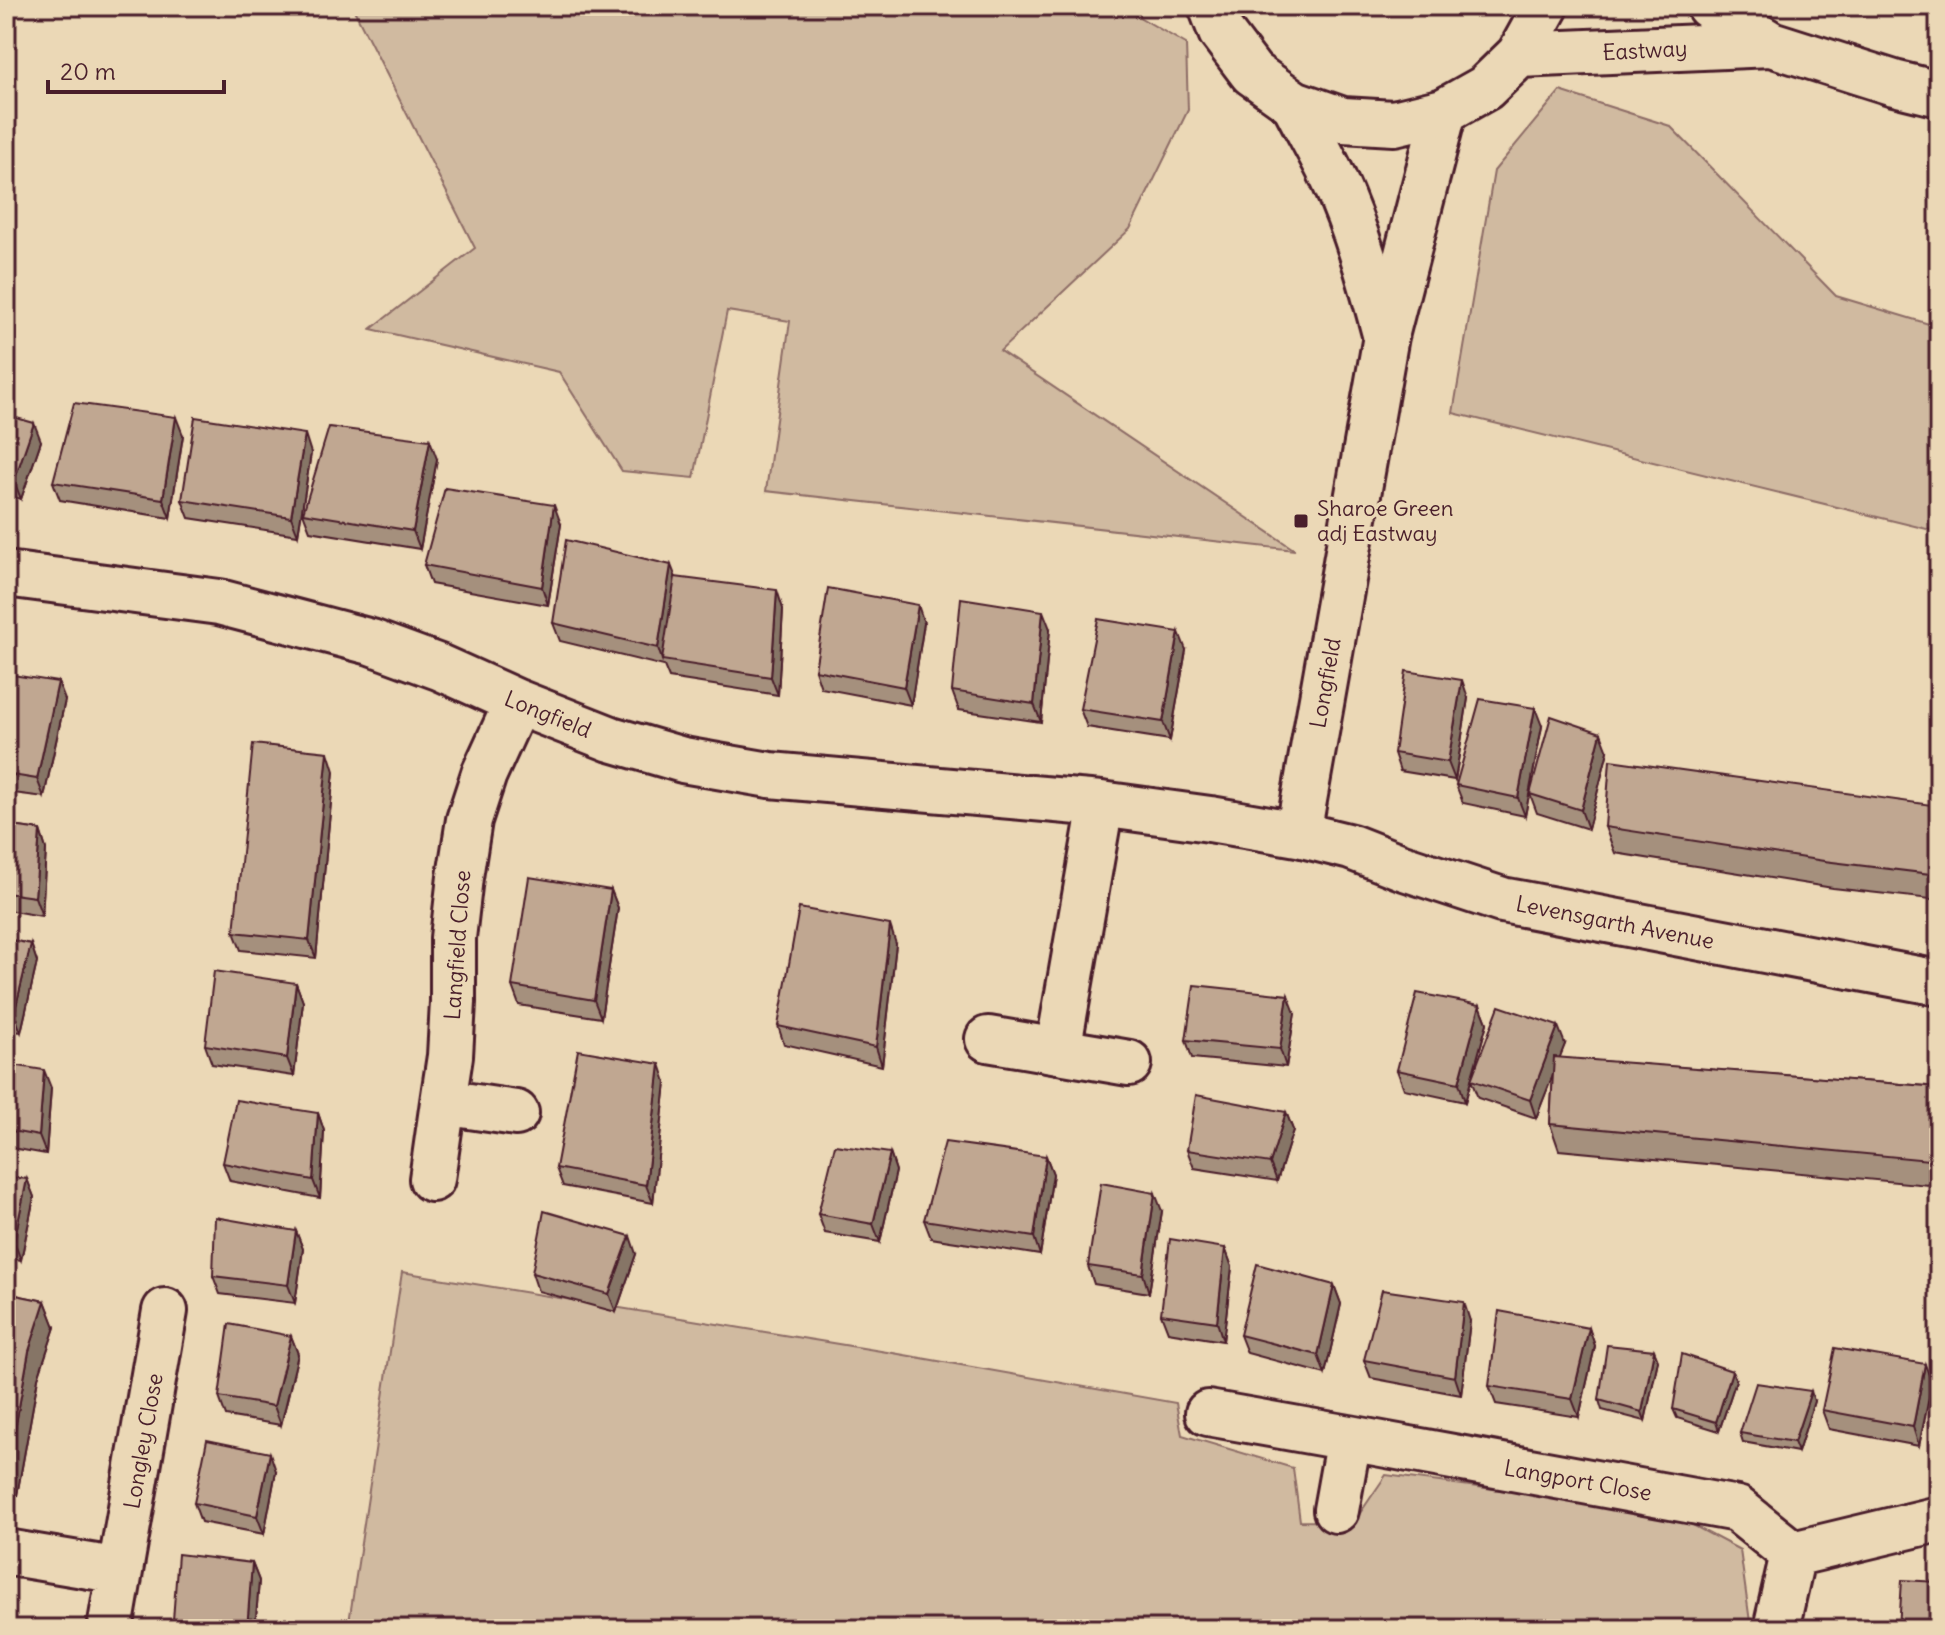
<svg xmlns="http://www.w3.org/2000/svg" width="1945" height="1635" font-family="Delius,sans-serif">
<rect width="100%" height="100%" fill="#ebd8b6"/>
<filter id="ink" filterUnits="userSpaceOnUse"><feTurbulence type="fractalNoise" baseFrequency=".0125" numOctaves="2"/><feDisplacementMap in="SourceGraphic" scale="16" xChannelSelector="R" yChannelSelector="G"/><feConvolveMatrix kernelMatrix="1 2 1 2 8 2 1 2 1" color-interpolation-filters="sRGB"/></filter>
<g filter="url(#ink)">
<path fill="#d0baa0" stroke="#8d6c66" stroke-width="2" d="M352 6H1120L1186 44 1188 110 1130 229 1000 351 1295 550 766 491 790 321 727 311 694 478 622 471 559 372 371 329 475 248Z
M1560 91 1670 126 1836 296 1939 327V532L1453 413 1494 171Z
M402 1272 893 1353 1176 1403 1182 1435 1293 1468 1300 1521 1354 1522 1386 1475 1668 1512 1740 1550 1751 1629H348Z"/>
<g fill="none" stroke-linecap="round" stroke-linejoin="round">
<g stroke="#4a1f2b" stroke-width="50">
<path id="minor" d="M1294 103C1307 129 1322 154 1334 180 1357 230 1371 282 1385 334
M6 574 219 602 371 642 439 667 517 702 611 739 683 760 770 775 1101 804 1210 819 1298 834 1351 847 1402 867 1502 900 1939 983
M1298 834 1386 336 1444 111
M988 1039 1129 1063
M1058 1051 1101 804
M443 1102 450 1056 453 1002V938L460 877 469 820 484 774 517 702
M432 1179 443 1102 516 1113
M1208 1413 1349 1438 1336 1510
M1349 1438 1737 1509 1793 1554 1776 1629
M6 1552 120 1571
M1793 1554 1939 1519
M110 1629 165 1311"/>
</g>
<g stroke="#4a1f2b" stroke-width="50">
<path id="major" d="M1211 6 1221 32 1252 73 1294 103 1343 120 1394 123 1444 111 1485 88 1519 55 1546 6
M1709 6 1771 44 1894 83 1939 94
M1519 55 1771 44"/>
</g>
<use href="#minor" stroke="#ebd8b6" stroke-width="44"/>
<use href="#major" stroke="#ebd8b6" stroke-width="44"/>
</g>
<path fill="#a5907d" stroke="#4a1f2b" stroke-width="2" d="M6 415 41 441 21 499 6 495Z
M183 435 170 518 60 500 53 482Z
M311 453 298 535 189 518 182 500Z
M437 459 420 549 310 531 303 513Z
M561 524 548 605 431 584 424 565Z
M783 609 778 695 669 678 664 666 560 641 553 623Z
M924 623 911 705 821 688 815 670Z
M1050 629 1041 722 959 710 952 691Z
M1186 650 1170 740 1087 727 1080 709Z
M6 674 65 700 44 797 6 792Z
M1468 698 1455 780 1400 771 1394 753Z
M1542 726 1525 816 1463 803 1456 785Z
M1608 751 1588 829 1537 813 1530 794Z
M334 771 316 958 241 950 234 932Z
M1939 806V900L1833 888 1615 853 1605 827Z
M6 825 40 830 46 849 42 916 6 910Z
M611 890 618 908 601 1018 519 1005 512 986Z
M6 939 31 944 37 962 21 1032 6 1030Z
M896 944 882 1066 784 1044 778 1026Z
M296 983 303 1002 294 1076 212 1064 205 1045Z
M1480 1005 1487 1023 1472 1077 1565 1044 1559 1058 1939 1087V1186L1559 1150 1550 1124 1553 1074 1536 1118 1478 1098 1471 1080 1465 1102 1404 1089 1397 1070Z
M1295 1013 1286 1067 1192 1058 1186 1040Z
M6 1064 51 1088 46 1154 6 1147Z
M666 1082 653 1203 563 1186 556 1168Z
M1286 1112 1293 1130 1277 1181 1194 1168 1187 1150Z
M318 1113 324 1131 320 1198 230 1181 223 1163Z
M890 1153 896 1171 880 1242 825 1233 818 1214Z
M1046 1156 1053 1174 1040 1255 931 1238 924 1220Z
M6 1177 27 1179 34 1197 21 1260 6 1258Z
M1162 1211 1149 1293 1094 1284 1088 1266Z
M296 1231 303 1249 295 1303 220 1294 213 1276Z
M1225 1248 1232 1267 1223 1341 1168 1332 1161 1314Z
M636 1254 616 1312 538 1291 532 1273Z
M1334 1285 1341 1304 1325 1374 1247 1353 1240 1335Z
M6 1293 45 1301 55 1327 38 1378 17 1495 6 1493Z
M1470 1321 1461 1395 1371 1378 1364 1360Z
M1589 1328 1595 1346 1579 1417 1496 1404 1489 1386Z
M291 1336 298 1354 281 1425 226 1416 219 1397Z
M1654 1350 1658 1360 1645 1421 1602 1410 1599 1400Z
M1732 1371 1736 1380 1719 1431 1677 1418 1673 1409Z
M1932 1383 1919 1446 1829 1429 1822 1410Z
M1814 1401 1798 1452 1743 1442 1740 1433Z
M276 1471 264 1534 201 1522 194 1503Z
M252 1563 259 1581 255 1629H176L173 1620Z"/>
<path fill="#867566" stroke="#4a1f2b" stroke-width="2" d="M176 417 183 435 170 518 163 499Z
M34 423 41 441 21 499 14 481Z
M305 434 311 453 298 535 291 517Z
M430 440 437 459 420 549 413 531Z
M554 505 561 524 548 605 542 587Z
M671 565 678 583 662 660 658 648Z
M777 590 783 609 778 695 771 677Z
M918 605 924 623 911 705 904 687Z
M1043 611 1050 629 1041 722 1034 704Z
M1179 632 1186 650 1170 740 1163 722Z
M1462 680 1468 698 1455 780 1448 762Z
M58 682 65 700 44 797 37 779Z
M1535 708 1542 726 1525 816 1518 798Z
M1601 733 1608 751 1588 829 1581 810Z
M328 752 334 771 316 958 309 940Z
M40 830 46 849 42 916 35 897Z
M611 890 618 908 601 1018 594 1000Z
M890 925 896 944 882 1066 876 1047Z
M31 944 37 962 21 1032 14 1014Z
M296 983 303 1002 294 1076 287 1058Z
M1288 995 1295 1013 1286 1067 1280 1049Z
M1480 1005 1487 1023 1465 1102 1459 1083Z
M1558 1026 1565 1044 1536 1118 1530 1100Z
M660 1064 666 1082 653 1203 646 1185Z
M44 1070 51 1088 46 1154 39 1136Z
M1286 1112 1293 1130 1277 1181 1270 1163Z
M318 1113 324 1131 320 1198 313 1180Z
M890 1153 896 1171 880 1242 873 1224Z
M1046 1156 1053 1174 1040 1255 1034 1237Z
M27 1179 34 1197 21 1260 14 1242Z
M1155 1193 1162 1211 1149 1293 1143 1274Z
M296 1231 303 1249 295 1303 288 1285Z
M630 1236 636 1254 616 1312 609 1294Z
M1225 1248 1232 1267 1223 1341 1217 1322Z
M1334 1285 1341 1304 1325 1374 1318 1355Z
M45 1301 55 1327 38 1378 17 1495 8 1468 29 1351Z
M1464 1302 1470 1321 1461 1395 1455 1377Z
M1589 1328 1595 1346 1579 1417 1572 1399Z
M291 1336 298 1354 281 1425 274 1406Z
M1654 1350 1658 1360 1645 1421 1642 1412Z
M1925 1364 1932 1383 1919 1446 1913 1427Z
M1732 1371 1736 1380 1719 1431 1716 1422Z
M1811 1391 1814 1401 1798 1452 1794 1442Z
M270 1453 276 1471 264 1534 257 1516Z
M252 1563 259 1581 255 1629H247Z"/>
<path fill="#c0a791" stroke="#4a1f2b" stroke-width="2" d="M74 403 176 417 163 499 53 482Z
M6 415 34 423 14 481 6 479Z
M195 417 305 434 291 517 182 500Z
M329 427 430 440 413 531 303 513Z
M445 488 554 505 542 587 424 565Z
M566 540 671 565 658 648 553 623Z
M675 577 777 590 771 677 662 660Z
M828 588 918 605 904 687 815 670Z
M961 598 1043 611 1034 704 952 691Z
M1098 619 1179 632 1163 722 1080 709Z
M1406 671 1462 680 1448 762 1394 753Z
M6 674 58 682 37 779 6 774Z
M1480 699 1535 708 1518 798 1456 785Z
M1551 716 1601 733 1581 810 1530 794Z
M253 744 328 752 309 940 234 932Z
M1610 760 1939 806V875L1824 861 1605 827Z
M6 825 40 830 35 897 6 893Z
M529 877 611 890 594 1000 512 986Z
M799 908 890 925 876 1047 778 1026Z
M6 939 31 944 14 1014 6 1013Z
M214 971 296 983 287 1058 205 1045Z
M1194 985 1288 995 1280 1049 1186 1040Z
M1417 993 1480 1005 1459 1083 1397 1070Z
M1499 1006 1558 1026 1530 1100 1471 1080Z
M578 1050 660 1064 646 1185 556 1168Z
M1554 1057 1939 1087V1161L1550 1124Z
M6 1064 44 1070 39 1136 6 1130Z
M1196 1095 1286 1112 1270 1163 1187 1150Z
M236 1100 318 1113 313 1180 223 1163Z
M945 1142 1046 1156 1034 1237 924 1220Z
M835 1145 890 1153 873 1224 818 1214Z
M6 1177 27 1179 14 1242 6 1241Z
M1101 1183 1155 1193 1143 1274 1088 1266Z
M544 1211 630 1236 609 1294 532 1273Z
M215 1217 296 1231 288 1285 213 1276Z
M1170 1239 1225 1248 1217 1322 1161 1314Z
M1257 1264 1334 1285 1318 1355 1240 1335Z
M1382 1290 1464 1302 1455 1377 1364 1360Z
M6 1293 45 1301 29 1351 8 1468H6Z
M1499 1311 1589 1328 1572 1399 1489 1386Z
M229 1324 291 1336 274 1406 219 1397Z
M1607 1345 1654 1350 1642 1412 1599 1400Z
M1835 1348 1925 1364 1913 1427 1822 1410Z
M1682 1354 1732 1371 1716 1422 1673 1409Z
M1756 1383 1811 1391 1794 1442 1740 1433Z
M207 1440 270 1453 257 1516 194 1503Z
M178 1554 252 1563 247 1629 173 1620Z
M1902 1580 1939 1582V1629H1899Z"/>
</g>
<rect fill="#4a1f2b" stroke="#ebd8b6" stroke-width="3" x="1293" y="513" width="16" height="16" rx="4"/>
<g text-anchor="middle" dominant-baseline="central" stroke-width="7" stroke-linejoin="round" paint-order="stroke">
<g font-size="22" fill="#4a1f2b" stroke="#ebd8b6">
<text transform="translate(1645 50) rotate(-3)">Eastway</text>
<text transform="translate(1325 683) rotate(-80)">Longfield</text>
<text transform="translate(548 714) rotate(22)">Longfield</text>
<text transform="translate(1615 922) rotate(11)">Levensgarth Avenue</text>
<text transform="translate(457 945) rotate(-86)">Langfield Close</text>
<text transform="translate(143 1441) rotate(-80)">Longley Close</text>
<text transform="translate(1578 1480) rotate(10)">Langport Close</text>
</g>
<g font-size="22" fill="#4a1f2b" stroke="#ebd8b6" text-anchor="start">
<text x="1317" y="508">Sharoe Green<tspan x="1317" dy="25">adj Eastway</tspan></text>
</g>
</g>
<rect width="1945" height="1635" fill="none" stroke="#ebd8b6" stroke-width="32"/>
<rect x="16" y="16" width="1913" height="1603" fill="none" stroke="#4a1f2b" stroke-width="3" filter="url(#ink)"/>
<path d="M48 80v12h176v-12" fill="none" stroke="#4a1f2b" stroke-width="4"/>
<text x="60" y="80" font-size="24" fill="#4a1f2b" stroke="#ebd8b6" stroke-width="6" paint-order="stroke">20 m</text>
</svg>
